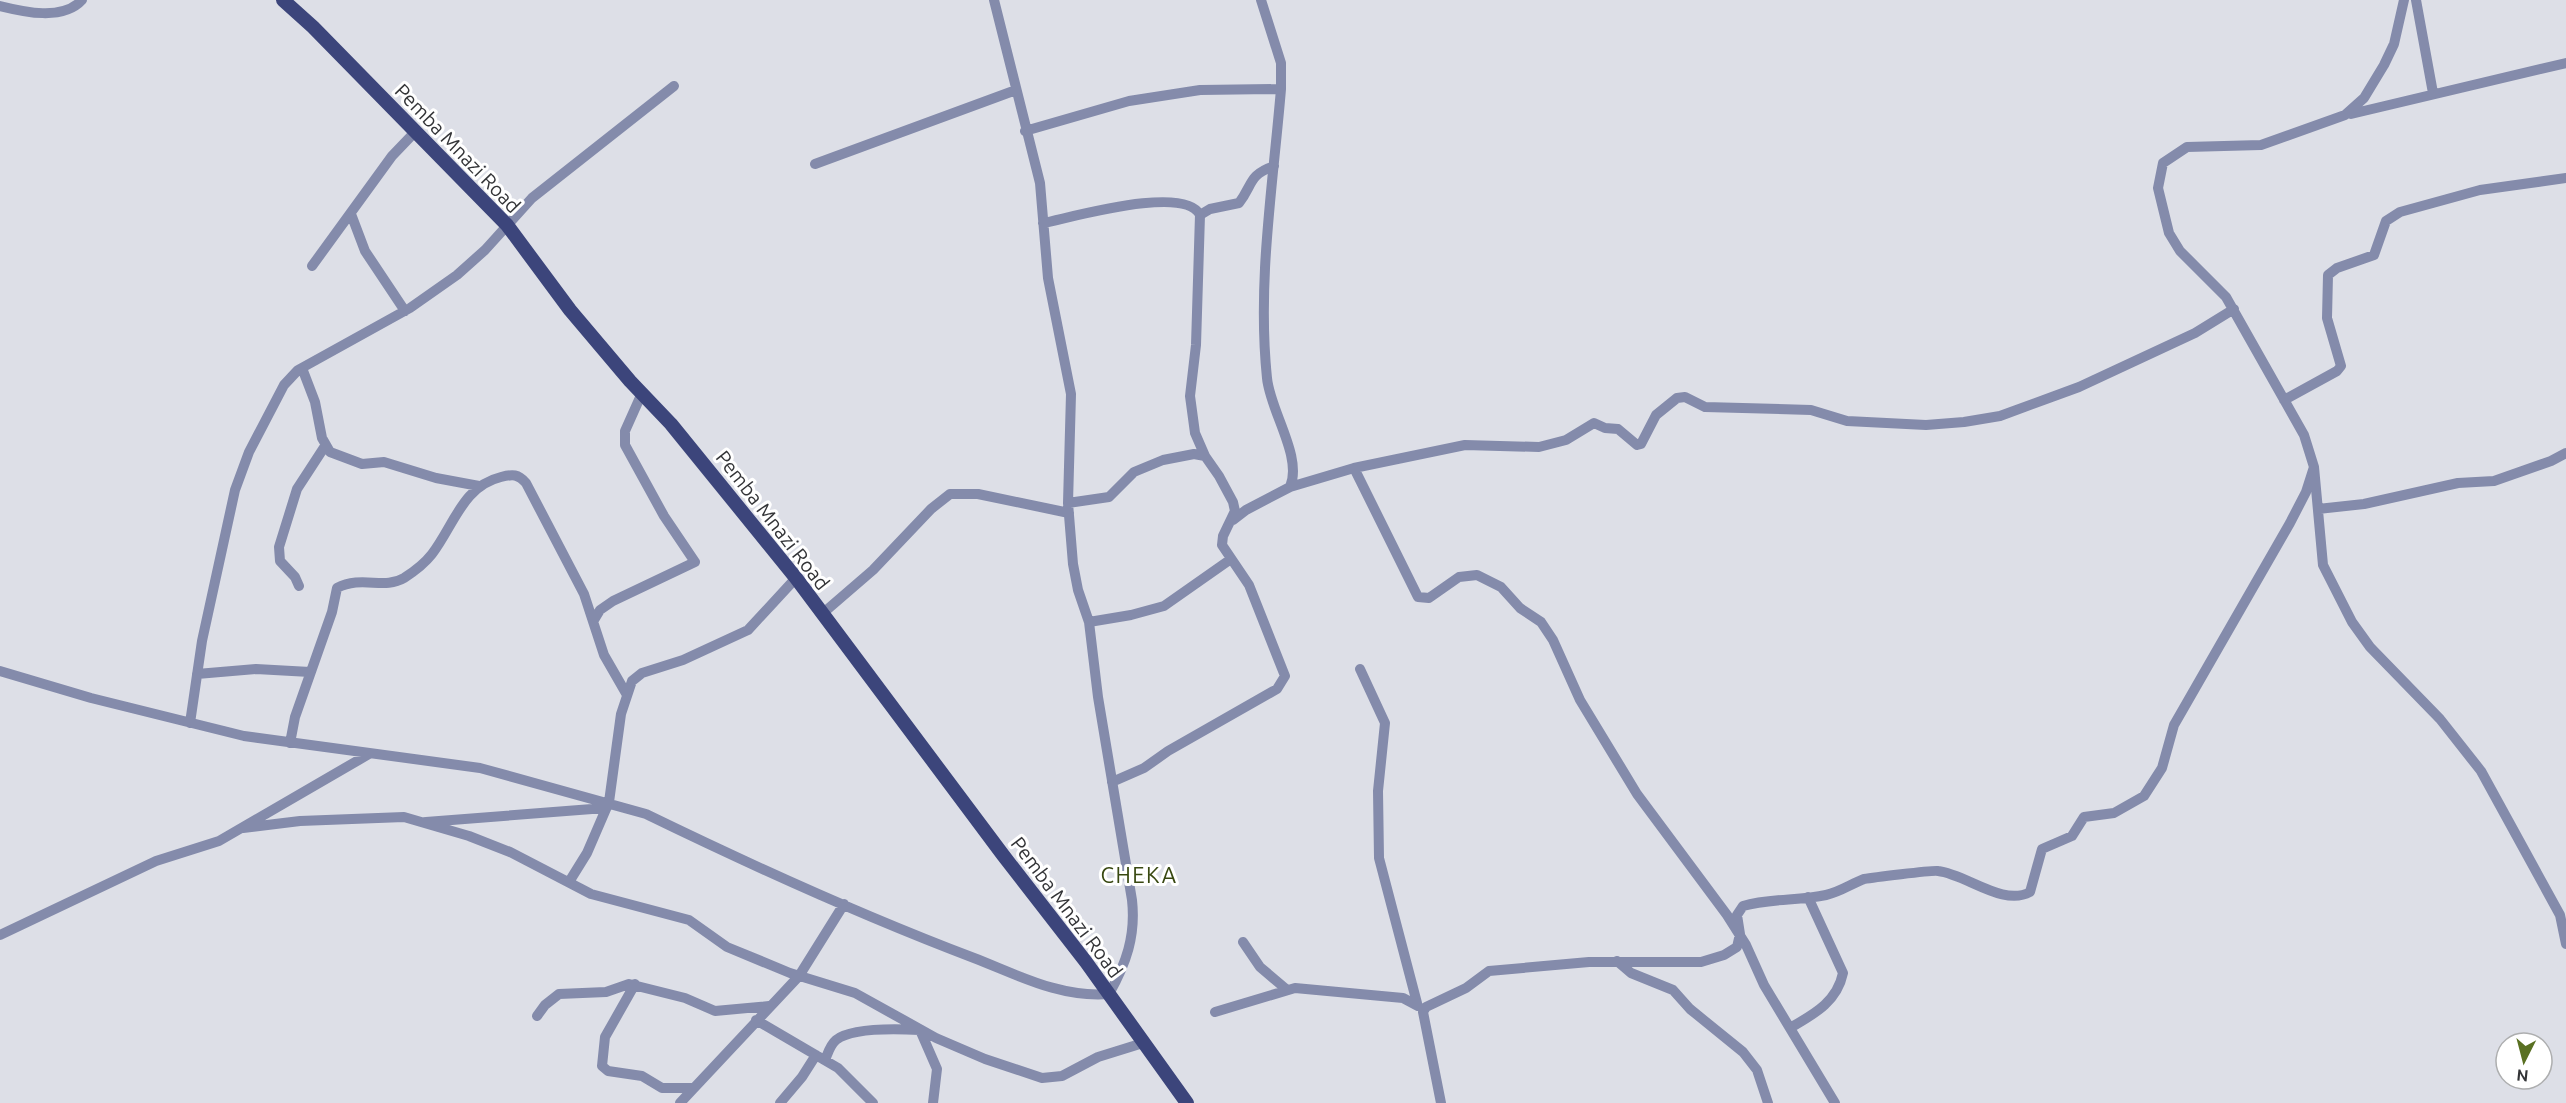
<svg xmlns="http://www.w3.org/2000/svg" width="2566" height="1103" font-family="Ubuntu,sans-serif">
<rect width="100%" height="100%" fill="#dddfe7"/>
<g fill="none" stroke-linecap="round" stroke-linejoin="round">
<path stroke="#848bab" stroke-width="10" d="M2404 0 2394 44 2384 65 2364 98 2345 115 2261 145 2187 147 2163 163 2158 188 2169 233 2180 251 2226 297 2304 435 2314 467 2323 565 2352 622 2370 647 2440 719 2481 771 2560 915 2566 944
M2416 0 2433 93
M0 6C24 12 63 21 82 0
M2351 114 2566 63
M1025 131 1129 101 1200 90 1281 89
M815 164 1016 90
M351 214 365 251 405 311
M1043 223C1070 218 1185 184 1200 215
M312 266 392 156 415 132
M302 368 315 402 322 438 330 452 362 464 384 462 436 478 479 486
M2284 400 2337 371 2341 366 2327 318 2328 275 2337 268 2374 255 2386 221 2400 212 2480 190 2566 178
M1205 456 1195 433 1190 396 1196 345 1200 215 1210 209 1239 203C1253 185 1248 175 1274 166
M1354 468 1465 445 1539 447 1566 440 1594 423 1605 428 1618 429 1637 445 1641 444 1656 415 1677 398 1685 397 1705 407 1811 410 1847 421 1926 425 1964 422 2000 416 2079 387 2195 333 2234 309
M1290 487 1354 468 1418 597 1429 598 1459 577 1477 575 1501 587 1520 608 1541 622 1553 640 1580 700 1637 794 1727 915 1746 945 1764 985 1835 1103
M1068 503 1109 497 1134 472 1163 460 1194 454 1205 456 1219 476 1233 502 1235 511 1223 536 1222 545 1249 585 1285 676 1277 689 1168 751 1144 768 1112 782
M2318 509 2364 504 2458 483 2494 481 2551 461 2566 453
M1233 520 1246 510 1290 487C1303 457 1270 411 1267 378 1257 282 1273 185 1281 89V63L1261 0
M299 586 295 577 280 561 279 547 297 489 325 446
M822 614 873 570 931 509 950 494H978L1069 513
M594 620 600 610 613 601 695 562 664 516 625 445V431L642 393
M1089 622 1131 615 1164 606 1231 559
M1360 669 1385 723 1378 791 1379 858 1417 1003
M0 671 91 698 244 736 480 768 646 814C753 866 863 916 974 958 1018 975 1060 998 1109 994 1126 964 1136 936 1132 900L1098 697 1089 622 1078 590 1073 564 1068 503 1071 394 1048 278 1040 183 994 0
M197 674 256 669 310 672
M190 723 202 641 235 490 249 452 284 385 298 370 410 308 457 275 485 250 532 198 674 86
M290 743 295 717 332 612 337 588C362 575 384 590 404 578 415 571 425 563 432 554 454 525 463 486 501 477 513 474 518 474 526 483L584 594 604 655 627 695
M426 822 605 808
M243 828 300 821 404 817 469 836 510 852 591 894 689 920 727 947 790 973 855 993 936 1038 985 1059 1042 1078 1062 1076 1098 1057 1143 1043
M569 882 587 853 609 802 621 714 632 681 642 673 683 660 748 630 796 578
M0 935 156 861 219 841 369 754
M1243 942 1260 967 1286 989
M1617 961 1631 973 1673 990 1690 1009 1743 1052 1757 1070 1768 1103
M635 984 605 1037 602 1066 608 1071 642 1076 662 1088H692
M1215 1012 1295 988 1403 998 1418 1006
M537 1016 545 1005 559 994 606 992 629 984 685 998 715 1011 769 1006
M756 1020 838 1068 873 1103
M1790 1028C1814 1014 1837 1002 1843 973L1808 897
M825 1060C828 1053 830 1045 836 1040 852 1027 901 1029 920 1030L937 1069 933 1103
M680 1103 799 976 844 904
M780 1103 802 1077 816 1055
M1441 1103 1423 1012 1426 1007 1466 988 1489 971 1589 962H1701L1724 955 1737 947 1740 934 1737 915 1743 906C1770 898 1799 901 1826 895 1840 892 1851 884 1864 879 1870 878 1932 870 1938 871 1966 874 2003 907 2030 892L2042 849 2072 836 2084 817 2114 813 2144 796 2162 768 2174 725 2290 523 2306 492 2314 467"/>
<path stroke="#3c457b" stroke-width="14" d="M283 0 313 27 507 225 570 310 630 381 671 424 796 578 1003 855 1086 962 1187 1103"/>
</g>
<g text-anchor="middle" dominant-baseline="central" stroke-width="6" stroke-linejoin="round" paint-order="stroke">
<g font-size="20" fill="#333437" stroke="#fff">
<text transform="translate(458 148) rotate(46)">Pemba Mnazi Road</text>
<text transform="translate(773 520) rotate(52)">Pemba Mnazi Road</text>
<text transform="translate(1067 907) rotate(53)">Pemba Mnazi Road</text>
</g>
<g font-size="22" letter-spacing="1.5" fill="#384811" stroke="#fff">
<text x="1139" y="874">CHEKA</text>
</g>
</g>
<g transform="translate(2524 1061) rotate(186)"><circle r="28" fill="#ffffff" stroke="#adaeaf" stroke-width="1.5"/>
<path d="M0-4.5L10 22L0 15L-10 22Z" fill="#597022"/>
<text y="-9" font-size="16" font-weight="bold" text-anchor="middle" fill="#333437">N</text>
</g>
</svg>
